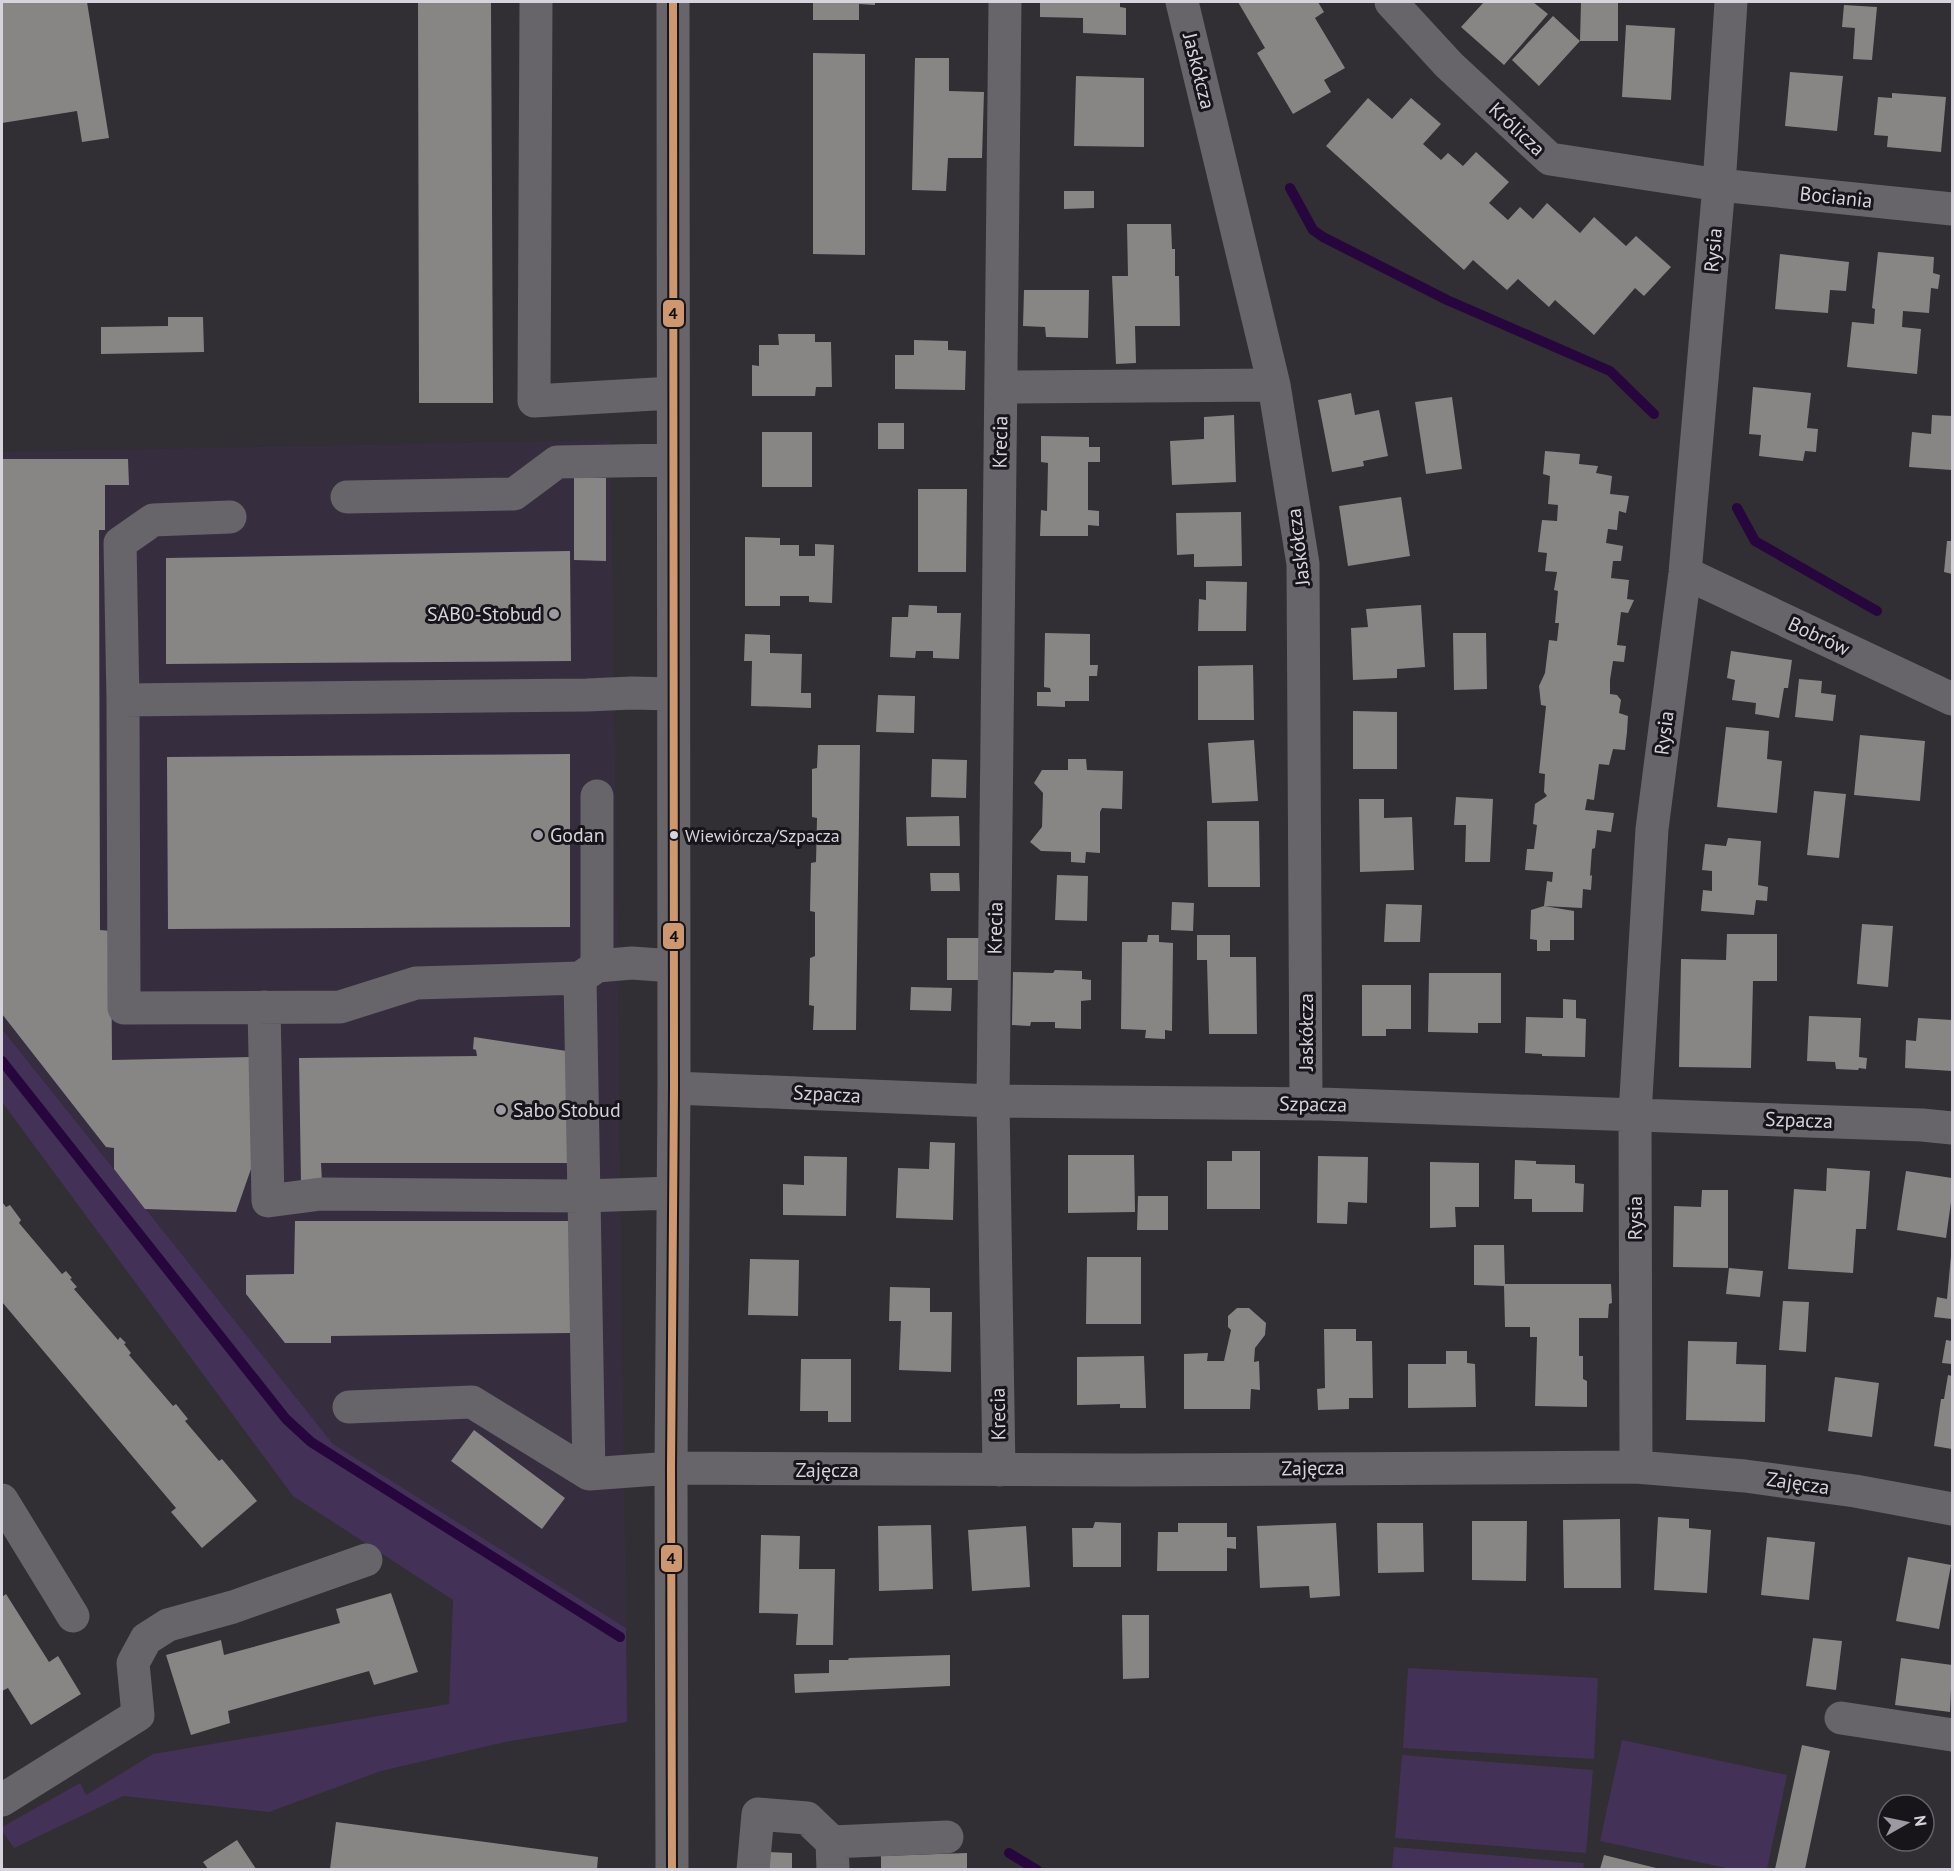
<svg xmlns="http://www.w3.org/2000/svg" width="1954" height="1871" font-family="'PT Sans',sans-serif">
<rect width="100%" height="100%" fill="#312e34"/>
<path fill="#362d3f" d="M611 440 626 1628 333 1444 2 1029V452Z"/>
<path fill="#443157" d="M2 1029 333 1444 626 1628 627 1722 505 1742 381 1771 269 1812 123 1796 14 1848 2 1831V1827L80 1783 86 1795 153 1754 449 1704 453 1600 293 1496 2 1102Z
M1408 1668 1598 1678 1594 1759 1403 1748Z
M1622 1740 1787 1775 1767 1869H1731L1600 1841Z
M1402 1755 1593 1770 1586 1853 1395 1838Z
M1394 1847 1584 1863 1583 1869H1392Z"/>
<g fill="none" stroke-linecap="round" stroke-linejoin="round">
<path stroke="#26063d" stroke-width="10" d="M1290 188 1313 230 1323 237 1447 300 1610 371 1654 414
M1737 508 1755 541 1877 611
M2 1061 286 1419 311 1442 620 1637
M1009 1853 1037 1870"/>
</g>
<path fill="#888685" d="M2 2H87L109 138 82 142 77 111 2 123Z
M418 2H491L493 403H419Z
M813 2H875V5L859 4V20H813Z
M1040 2H1120V7L1126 8V35L1083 33V18L1040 17Z
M1238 2H1318L1324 12 1315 18 1345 68 1324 80 1331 92 1293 114 1257 53 1265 48Z
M1484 2H1533L1548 14 1504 65 1461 27Z
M1581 2H1618V41H1580L1539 86 1512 60 1553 16 1580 41Z
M1844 5 1877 7 1872 60 1853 59 1855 28 1842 27Z
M1626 25 1675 28 1671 100 1622 97Z
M813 53 865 54V255L813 254Z
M915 58H949V91L984 92 982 158H948L946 191 912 190Z
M1790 72 1843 76 1837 131 1785 126Z
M1076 76 1144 78V147L1074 146Z
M1892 93 1946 97 1941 152 1887 147 1888 136 1874 135 1878 97 1892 98Z
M1368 98 1392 119 1411 98 1441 124 1423 144 1441 160 1448 153 1463 166 1476 152 1509 182 1489 203 1508 220 1520 207 1533 219 1547 203 1580 233 1594 217 1626 246 1636 236 1671 267 1644 296 1635 288 1594 335 1555 300 1549 307 1518 279 1507 290 1473 260 1464 270 1326 146Z
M1064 191H1094V208L1064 209Z
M1127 224H1171L1172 249H1175V276H1179L1180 326H1135L1136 363 1116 364 1112 276H1128Z
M1878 252 1934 257 1933 273 1940 275 1938 289 1931 288 1929 313 1903 311 1902 327 1921 329 1917 374 1847 367 1852 322 1874 324 1875 309 1872 308Z
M1780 254 1849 262 1846 291 1830 290 1828 313 1775 309Z
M1024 290H1089L1088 338 1046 337 1045 327 1023 326Z
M168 317H203L204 352 101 354V327L168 326Z
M778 334H815V342H831L832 387H816L815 396H752V365L759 366V345H779Z
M914 340 948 341V350L966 351 965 390 895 389V355H914Z
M1753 387 1811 393 1807 428 1818 429 1816 452 1805 451 1803 461 1759 456 1761 435 1749 434Z
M1351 393 1355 415 1379 410 1388 456 1363 461 1364 466 1332 472 1318 400Z
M1452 397 1462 469 1426 474 1415 402Z
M1234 415 1236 482 1172 485 1170 441 1204 439V417Z
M1932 415 1952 416V470L1909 467 1912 432 1931 434Z
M878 423H904V449H878Z
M762 432H812V487H762Z
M1041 436 1089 437V447H1100V462H1088V510L1099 511V526L1088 525V536H1040L1041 510 1047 511 1048 463 1041 462Z
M1545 451 1580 454 1579 464 1598 466 1596 473 1612 476 1610 494 1629 496 1626 513 1619 511 1617 530 1608 529 1606 543 1623 546 1621 561H1613L1611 578 1629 580 1627 599 1634 600 1628 613 1621 612 1617 645 1626 646 1624 662 1613 661 1610 680V694L1617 695 1621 700 1619 713 1628 716 1627 732 1625 750 1613 749 1609 765 1599 764 1594 800 1587 799 1585 810 1614 813 1611 832 1597 830 1595 848 1592 849 1590 876 1592 875 1591 890 1583 889 1582 908 1544 906 1547 881 1552 882 1553 872 1525 870 1527 849H1534L1537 825 1533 824 1535 804 1547 796 1544 792 1545 774 1539 773 1546 706 1541 705 1539 686 1545 673 1549 640 1557 641 1559 623H1555L1558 591 1554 590 1557 572 1545 571 1547 553 1538 552 1542 520 1557 521 1558 505 1548 504 1550 476 1543 474Z
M2 459H128L129 485H105V530H99L100 930 111 931 112 1060 252 1057V1166L236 1212 145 1209 114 1169V1148L106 1147 2 1014Z
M574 477 606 478V561L574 560Z
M918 489H967L966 572H918Z
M1401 497 1410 556 1348 566 1339 506Z
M1241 512 1242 566 1194 567V554L1177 555 1176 513Z
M745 537 780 538V545H799V556H815V544L834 545 832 603 809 602V596H780V606H745Z
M1947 541H1952V574L1944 572Z
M570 551 571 661 166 664V558Z
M1206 581 1247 582 1246 631H1198L1199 599 1206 600Z
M909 605 937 606V613H961L959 659 933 658V651H916L915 658 890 657 892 617H908Z
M1421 605 1425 667 1397 669V678L1353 680 1351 628 1368 627 1366 609Z
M1045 633 1090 634V665H1098L1097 676H1089V701H1065V707L1037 706V692H1051L1050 688 1044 687Z
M1453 633H1486L1487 689 1454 690Z
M745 634 770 635V653L802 654 801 693H811V708L751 706 752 661H744Z
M1731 651 1792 660 1788 688H1784L1779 718 1755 714 1756 703 1732 700 1735 680 1727 678Z
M1253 665 1254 720H1198V666Z
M1799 679 1822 681 1821 693 1836 695 1833 721 1795 717Z
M878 695 915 696 914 733 876 732Z
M1353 711 1397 712V769H1353Z
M1726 727 1769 731 1767 759 1782 761 1777 813 1717 807Z
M1860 735 1925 741 1920 801 1854 795Z
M1254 740 1258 801 1212 803 1208 743Z
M818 745H860L856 1030H813L814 1006 809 1005 810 958 815 956V912L810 911 811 863 816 862 817 818 812 817V769L817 768Z
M570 754V927L168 929 167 757Z
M932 759 967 760 966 798 931 797Z
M1068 759H1086L1087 770 1123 771 1122 809 1102 808 1100 812V853L1086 852 1085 863 1071 862V852L1041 851 1030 842 1042 827 1043 793 1034 783 1042 770H1068Z
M1814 791 1846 794 1839 858 1807 855Z
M1456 797 1493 799 1490 862H1465L1466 825H1454Z
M1359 799H1384V818L1412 817 1414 870 1360 872Z
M959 816 960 846H907L906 817Z
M1207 821H1259L1260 887H1208Z
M1728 838 1761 841 1758 885 1768 887 1767 901 1756 900 1754 915 1701 911 1703 890 1712 891V871L1702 870 1705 844 1726 846Z
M930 873H959L960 891H931Z
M1057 875 1088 876 1087 921 1055 920Z
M1172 902 1194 903 1193 931 1171 930Z
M1386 904 1422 905 1420 942H1384Z
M1544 906 1574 911V940H1550V951H1537V940L1530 939 1531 910Z
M1862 924 1893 926 1888 987 1857 984Z
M1727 934H1777V981H1753L1751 1068 1679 1067 1681 959 1726 960Z
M1148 935H1159V942L1173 943 1172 1031 1165 1030V1039L1145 1038 1146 1030 1121 1029 1122 942H1147Z
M1197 935H1230V957H1256L1257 1034H1209L1207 960H1197Z
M947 938H983V980H947Z
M1055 970 1082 971V979L1091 980V1000L1081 1001V1029L1055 1028V1022H1031L1030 1026 1012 1025 1013 972 1053 973Z
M1429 973H1501V1023H1478V1033L1428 1032Z
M1362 985H1411V1029H1386V1036H1362Z
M911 987 952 988 951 1011 910 1010Z
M1563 999 1576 1000V1018L1586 1019 1585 1057 1542 1056V1054L1525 1053 1526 1017 1563 1018Z
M1809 1016 1861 1018 1859 1057 1867 1058 1866 1069 1859 1068 1858 1070 1836 1069 1835 1062 1807 1061Z
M1918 1018 1952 1020V1071L1905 1068 1906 1040 1916 1041Z
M474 1037 580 1053 573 1163H321L322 1182 301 1183 299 1058 477 1056 476 1050 473 1049Z
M930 1142 955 1143 953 1220 896 1218 898 1168 929 1169Z
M1232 1151H1260V1209H1207V1161H1232Z
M1068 1155H1134L1135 1212 1068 1213Z
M804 1156 847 1157 846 1216 783 1215V1184L804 1185Z
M1318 1156 1368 1157 1367 1203 1348 1202 1347 1224 1317 1223Z
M1515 1160 1536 1161V1164L1575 1165V1183L1584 1184 1583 1212H1532V1199H1514Z
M1430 1162 1479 1163V1207H1455L1456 1227 1430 1228Z
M1827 1168 1870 1171 1866 1229H1856L1853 1273 1788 1269 1794 1189 1826 1191Z
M1906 1171 1952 1178V1195L1946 1238 1897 1230Z
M1702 1190H1728V1268L1673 1267 1674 1206 1701 1207Z
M1138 1196H1168V1230H1137Z
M2 1202 6 1207 10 1205 21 1220 19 1223 62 1274 66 1271 72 1278 70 1279 77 1287 74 1289 118 1340 120 1337 126 1343 124 1344 131 1353 129 1355 173 1406 176 1404 188 1419 185 1421 219 1461 222 1459 257 1501 202 1548 171 1512 176 1508 2 1302Z
M295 1221H570V1333L331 1336V1343H285L246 1294V1275L294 1274Z
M1474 1245H1504L1505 1284H1611L1612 1303 1609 1304 1608 1318H1579V1356H1583V1379L1587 1381V1407L1535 1406 1537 1337H1530V1327H1505L1504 1286 1474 1285Z
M1951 1256H1952V1319L1934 1317 1937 1297 1947 1299Z
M1087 1257H1141V1324H1086Z
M750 1259 799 1260 798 1316 748 1315Z
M1729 1268 1763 1271 1760 1297 1726 1294Z
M890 1287 930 1288V1312H952L951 1372 899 1370 901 1321H889Z
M1783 1301 1809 1302 1806 1352 1779 1350Z
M1237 1308H1249L1266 1323 1265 1335 1255 1348 1254 1362 1259 1361 1260 1390 1251 1389 1250 1409H1184V1354L1208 1353 1207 1361H1224L1231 1330 1228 1327V1316Z
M1324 1329H1356V1341H1372L1373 1398H1349V1409L1318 1410 1317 1389 1325 1388Z
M1946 1340 1952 1341V1364L1942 1363Z
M1688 1341 1737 1342 1736 1364 1766 1365 1765 1422 1686 1420Z
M1446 1351H1467V1363L1475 1364 1476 1407 1408 1408V1364H1446Z
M1144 1356 1146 1408H1120V1404L1077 1405V1357Z
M801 1359H851V1422H828V1411H800Z
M1948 1375 1952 1376V1449L1934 1446 1941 1399H1944Z
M1835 1377 1879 1383 1872 1437 1828 1431Z
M474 1430 565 1498 542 1529 451 1461Z
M1658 1517 1689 1519V1528L1711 1530 1707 1593 1654 1590Z
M1620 1519 1621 1588H1564L1563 1520Z
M1472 1521H1527L1526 1581 1472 1580Z
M1095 1522 1121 1523V1567H1073L1072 1528H1093Z
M1178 1523H1227V1537H1236V1549L1227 1548V1571H1157L1158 1532H1178Z
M1336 1523 1340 1596 1310 1598 1309 1586 1260 1588 1257 1526Z
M1377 1523H1423L1424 1572 1378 1573Z
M931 1525 933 1589 879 1591 878 1526Z
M1026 1526 1030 1587 972 1591 968 1530Z
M761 1535 800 1536 799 1569H835L833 1645H796L798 1614 759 1613Z
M1767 1537 1815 1542 1809 1600 1761 1595Z
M1908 1557 1951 1565 1939 1629 1896 1621Z
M391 1593 418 1672 374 1685 369 1671 228 1711 230 1723 191 1735 166 1655 221 1640 224 1655 340 1623 336 1609Z
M6 1594 49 1662 58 1656 81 1694 31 1725 8 1688 2 1691V1597Z
M1122 1615H1149V1678L1123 1679Z
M1813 1638 1842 1641 1836 1690 1806 1686Z
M950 1655V1686L795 1693 794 1674 829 1673V1660H848L849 1658Z
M1901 1658 1952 1665 1950 1712 1895 1705Z
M1802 1745 1830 1751 1805 1869H1775Z
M336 1822 598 1857 597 1869H410L396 1868V1869H330Z
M237 1840 256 1869H208L203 1862Z
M768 1852 792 1853V1869H767Z
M967 1853V1869H881V1856Z
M1604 1855 1660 1869H1600Z"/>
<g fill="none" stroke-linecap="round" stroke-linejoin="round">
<path stroke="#67646a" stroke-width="33" d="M536 2 534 401 672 393
M1182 2 1274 385 1303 564 1306 1104
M1391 2 1449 65 1550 159 1719 185 1952 209
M1001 387 1274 385
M347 497 514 494 557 462 672 460
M230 517 153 520 120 543 123 700 587 695 632 693 673 694
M1685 573 1952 699
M123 700 124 1008 340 1007 416 983 580 978 597 966
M597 796V966L632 963 673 966
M580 978 589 1474
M264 1007 268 1201 321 1194 584 1196 672 1193
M674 1088 993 1101 1321 1104 1922 1125 1952 1128
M349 1407 472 1402 589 1474 671 1468 1131 1470 1636 1467 1745 1476 1855 1491 1952 1509
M1636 1467 1635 1114 1652 829 1685 573 1719 185 1731 2
M999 1470 993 1101 1005 2
M2 1500 73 1616
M1841 1718 1952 1735
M2 1800 138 1715 133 1663 146 1639 168 1625 233 1607 366 1560
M832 1842 947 1837
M672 1870 671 1468 674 1088 673 2
M753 1870 758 1814 807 1818 832 1842 833 1870"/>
<g stroke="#17141a" stroke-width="12">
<path id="bus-1" d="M672 1870 671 1468 674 1088 673 2"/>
</g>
<use href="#bus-1" stroke="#cd976f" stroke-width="8"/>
</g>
<g fill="#9d99a1" stroke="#17141a" stroke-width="2">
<circle cx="554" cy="614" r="6"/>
<circle cx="538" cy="835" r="6"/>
<circle cx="501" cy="1110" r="6"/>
</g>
<circle fill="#d7d3dc" stroke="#17141a" stroke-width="2" cx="674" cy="835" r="5"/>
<g text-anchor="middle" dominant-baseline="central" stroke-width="6" stroke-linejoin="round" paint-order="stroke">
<g font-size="18" fill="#d7d3dc" stroke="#17141a" text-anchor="start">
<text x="685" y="835">Wiewiórcza/Szpacza</text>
</g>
<g font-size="20" fill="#d7d3dc" stroke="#17141a">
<text transform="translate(1199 71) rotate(76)">Jaskółcza</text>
<text transform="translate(1517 129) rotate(43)">Królicza</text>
<text transform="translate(1836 197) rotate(6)">Bociania</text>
<text transform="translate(1713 250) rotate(-85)">Rysia</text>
<text transform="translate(1000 442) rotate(-89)">Krecia</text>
<text transform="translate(1298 547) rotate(-97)">Jaskółcza</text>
<text transform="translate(1819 636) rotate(25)">Bobrów</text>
<text transform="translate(1664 733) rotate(-83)">Rysia</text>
<text transform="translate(995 928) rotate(-89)">Krecia</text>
<text transform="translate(1306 1032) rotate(-90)">Jaskółcza</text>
<text transform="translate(827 1094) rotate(3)">Szpacza</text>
<text transform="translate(1313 1104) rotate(1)">Szpacza</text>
<text transform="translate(1799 1120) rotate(2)">Szpacza</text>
<text transform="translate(1635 1218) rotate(-90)">Rysia</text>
<text transform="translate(998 1414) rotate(-91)">Krecia</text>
<text transform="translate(1313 1468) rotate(-1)">Zajęcza</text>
<text x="827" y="1470">Zajęcza</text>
<text transform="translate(1798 1483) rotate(8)">Zajęcza</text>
</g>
<g font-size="20" fill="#d7d3dc" stroke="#17141a" text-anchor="start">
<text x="542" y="614" text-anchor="end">SABO-Stobud</text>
<text x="550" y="835">Godan</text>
<text x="513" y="1110">Sabo Stobud</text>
</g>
</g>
<g stroke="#17141a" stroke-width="2">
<rect x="662" y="299" width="23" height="29" rx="6" fill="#cd976f"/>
<rect x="662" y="922" width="23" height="28" rx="6" fill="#cd976f"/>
<rect x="660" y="1544" width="23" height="29" rx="6" fill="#cd976f"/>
</g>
<g font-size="16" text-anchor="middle" font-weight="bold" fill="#111">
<text x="673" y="319">4</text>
<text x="674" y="942">4</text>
<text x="671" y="1564">4</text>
</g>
<rect width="1954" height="1871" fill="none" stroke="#d7d3dc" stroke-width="6"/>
<g transform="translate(1906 1823) rotate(81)"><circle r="28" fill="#17141a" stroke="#646068" stroke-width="1.5"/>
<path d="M0-4.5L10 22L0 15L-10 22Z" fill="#9d99a1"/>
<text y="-9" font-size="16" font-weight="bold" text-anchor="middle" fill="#d7d3dc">N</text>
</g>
</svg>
